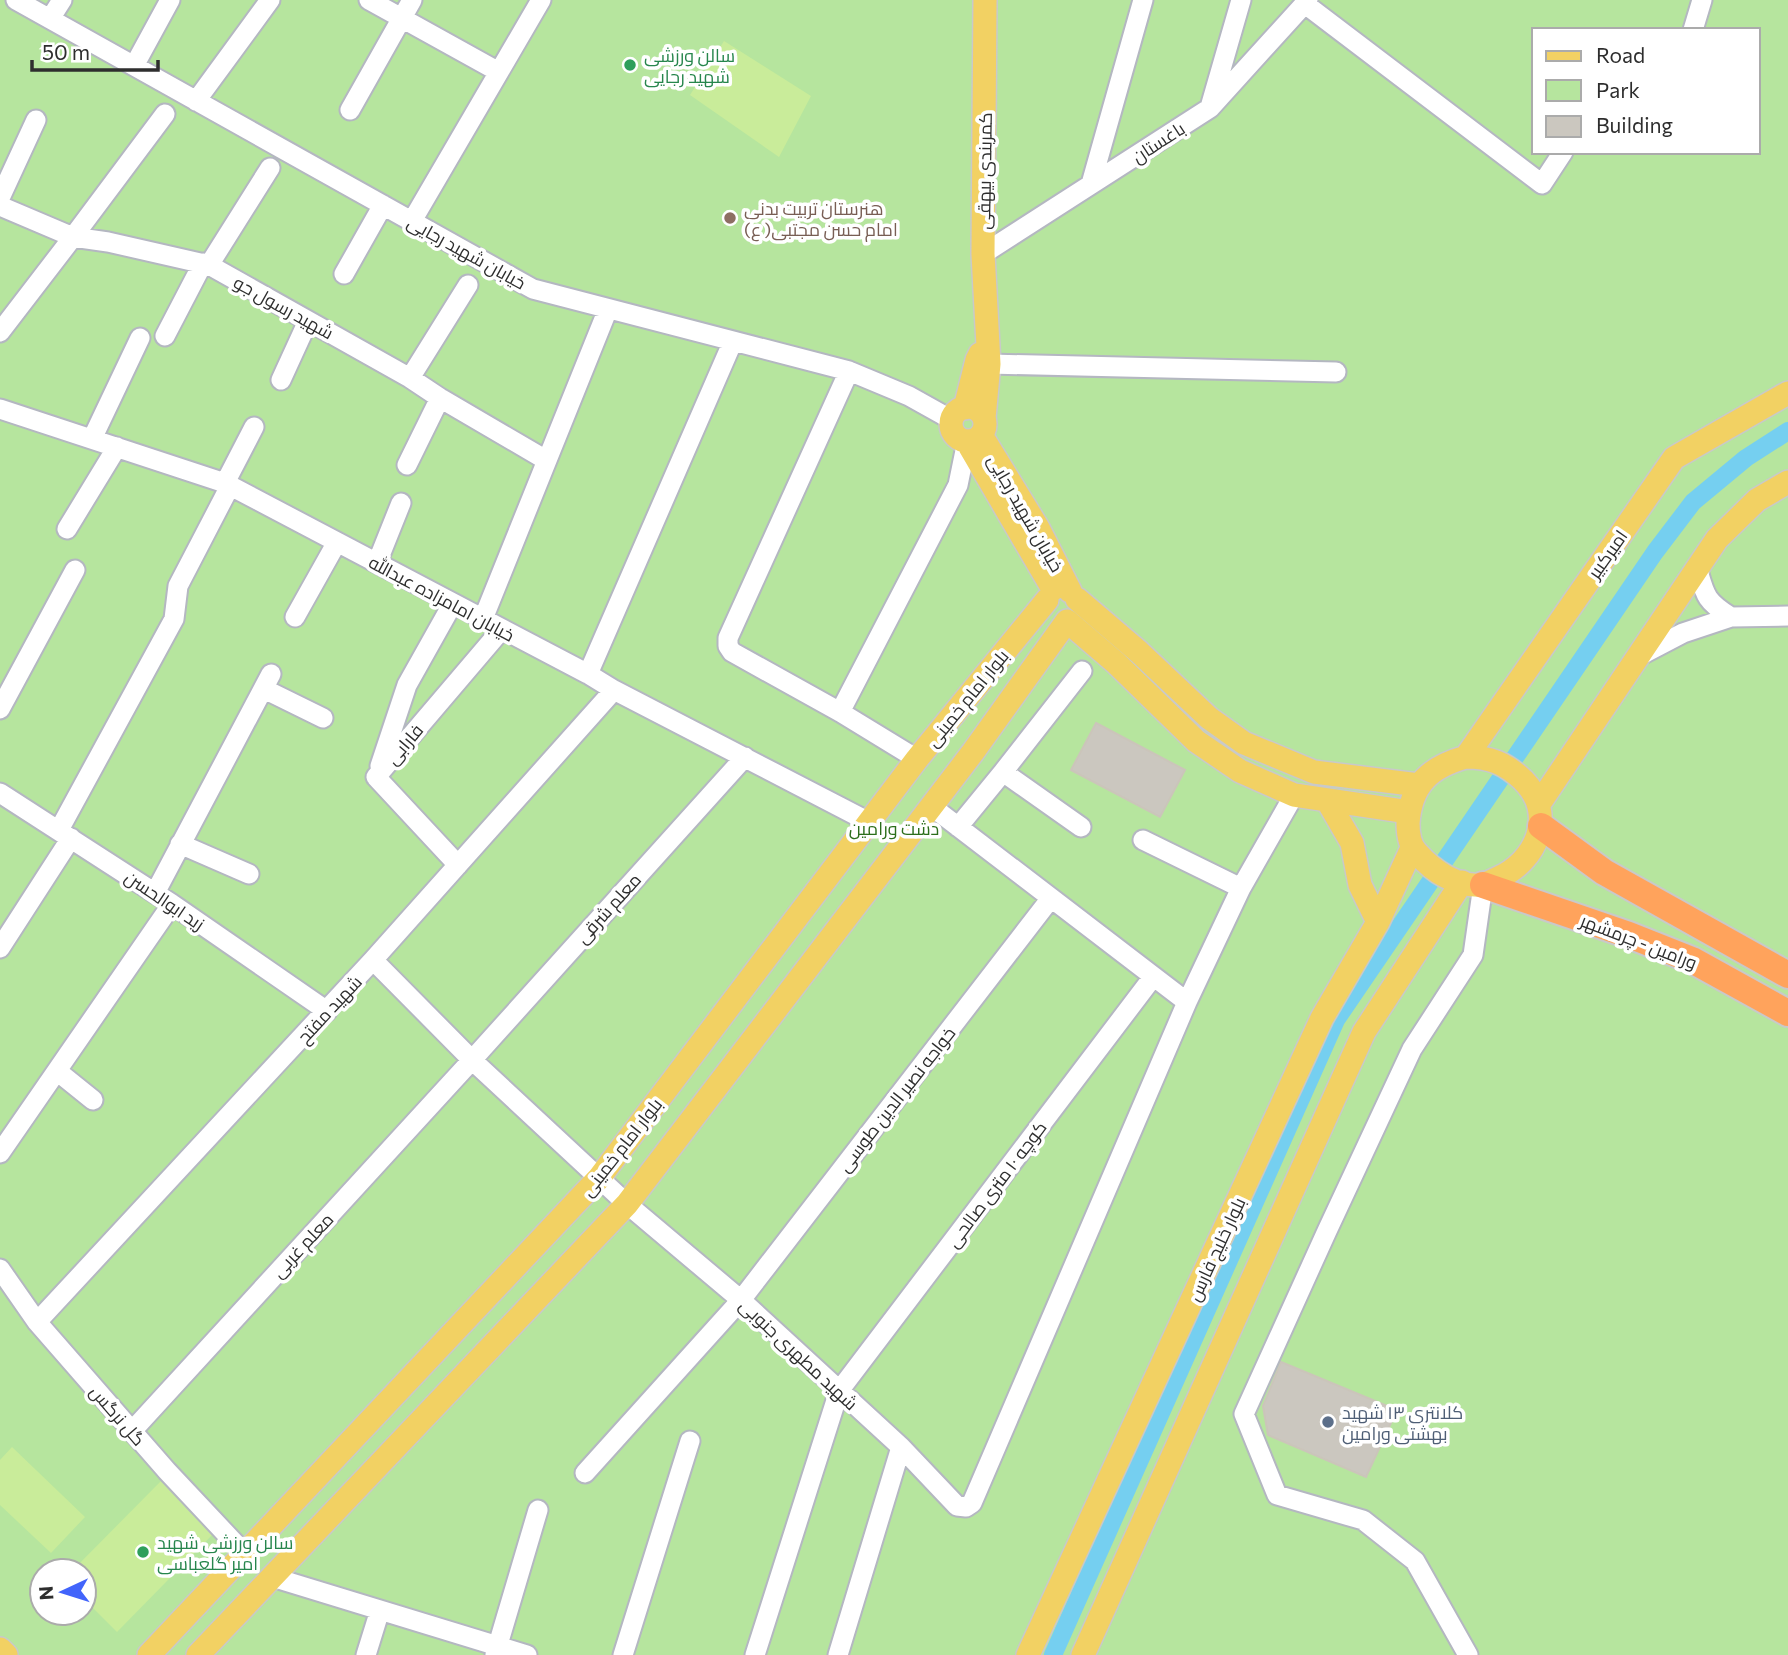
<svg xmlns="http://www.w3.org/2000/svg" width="1788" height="1655" font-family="Commissioner,Cairo,sans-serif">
<rect width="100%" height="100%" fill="#efe9e1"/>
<path fill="#b6e59e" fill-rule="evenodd" d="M0 0H1788V1655H0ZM1534 30H1758V152H1534ZM42 1571H84V1613H42Z"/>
<path fill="#c9ec9a" d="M724 41 811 96 779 157 690 95Z
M12 1447 85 1517 51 1553 0 1505V1460Z
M161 1481 214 1533 117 1632 84 1599V1571H72Z"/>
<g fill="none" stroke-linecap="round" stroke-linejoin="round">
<path stroke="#75cff0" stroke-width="18" d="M1053 1655 1336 1020 1655 552 1693 502 1746 458 1788 431"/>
</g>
<path fill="#cbc7bf" stroke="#cbc5ba" stroke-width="2" d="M1096 723 1185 770 1160 817 1071 770Z
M1281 1362 1397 1410 1366 1477 1268 1435 1263 1406Z"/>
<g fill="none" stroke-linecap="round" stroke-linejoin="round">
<g stroke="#b4b7c1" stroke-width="23">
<path id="minor" d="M16 0 533 289 849 371 909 396 952 420
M369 0 499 72
M1305 4 1542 184 1563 152
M50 19 62 0
M1693 30 1702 0
M134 66 170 0
M196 101 270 0
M1211 104 1241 0
M350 110 412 0
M1091 184 1143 0
M0 198 36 120
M0 206 73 237 108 242 209 265 410 378 440 398 546 460
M412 221 541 0
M983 254 1210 108 1308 0
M209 265 270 168
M344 274 383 205
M0 332 73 237 165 114
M165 336 203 263
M989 364 1336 372
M849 371 728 638V646L732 652 840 712 917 759
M410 378 468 285
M281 380 308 321
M0 409 225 483 588 674 614 690 869 822
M92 439 140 338
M407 465 440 398
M225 483 254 427
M67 529 117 447
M377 563 401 503
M1697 567C1705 595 1705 601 1731 617
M295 617 337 542
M483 619 608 309
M1639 656 1683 633 1731 617 1788 616
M588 674 733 341
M264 689 323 718
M0 709 75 570
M840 712 958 485 967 441
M380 766 407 685 453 603
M1003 772 1081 827
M376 777 502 629
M376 777 458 865
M0 793 172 904 327 1011
M931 806 1187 1002
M958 827 1003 772 1082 671
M59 830 174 619 178 586 230 486
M1143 840 1241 888
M180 844 249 874
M155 893 271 674
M0 948 71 838
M373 960 472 1060 627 1204 741 1300 901 1447 957 1506 966 1507 972 1503 1187 1002 1241 888 1294 795
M57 1071 93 1100
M0 1153 172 904
M0 1269 37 1322 167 1471 245 1554
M37 1322 373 960 614 690
M132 1431 472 1060 745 757
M585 1473 741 1300 1051 898
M272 1577 527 1655
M366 1655 380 1610
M495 1655 538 1510
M623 1655 690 1441
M755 1655 839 1391 1153 977
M838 1655 901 1447
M1468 1655 1415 1561 1363 1520 1277 1495 1244 1414 1327 1231 1412 1049 1473 955 1483 885"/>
</g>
<g stroke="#c9c9c9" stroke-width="26">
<path id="major" d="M951 424a17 17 0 1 1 34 0a17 17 0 1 1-34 0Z
M965 408 977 360 980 354
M984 418 989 364 983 254 985 0
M981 435 1038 528 1070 591
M970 447 1053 589
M1077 599 1139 652 1209 718 1244 743 1314 772 1419 785
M1466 757 1674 458 1788 393
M1466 757C1490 757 1505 763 1523 780 1557 814 1537 862 1496 879 1492 881 1486 884 1482 885 1456 887 1433 871 1417 853 1409 845 1408 833 1408 823 1411 784 1430 767 1466 757Z
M1327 800 1352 843 1360 885 1378 922
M1539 804 1717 539 1757 500 1788 482
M0 1649 6 1655
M149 1655 599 1178 917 759 1047 600
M198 1655 627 1204 973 752 1067 621 1116 663 1196 741 1240 771 1294 795 1409 812
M1028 1655 1322 1018 1378 922 1412 848
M1083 1655 1364 1032 1462 882"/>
</g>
<g stroke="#c9c9c9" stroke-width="30">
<path id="highway" d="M1541 826 1604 872 1788 975
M1483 885 1629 935 1692 960 1788 1013"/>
</g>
<use href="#minor" stroke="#fff" stroke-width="19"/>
<use href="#major" stroke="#f2d163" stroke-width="23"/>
<use href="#highway" stroke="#ffa35c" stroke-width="26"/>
</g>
<g fill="#2e9e5b" stroke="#fff" stroke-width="2.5">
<circle cx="630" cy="65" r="7"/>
<circle cx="143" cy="1552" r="7"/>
</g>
<circle fill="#8d6e63" stroke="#fff" stroke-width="2.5" cx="730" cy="218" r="7"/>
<circle fill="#5c6f8a" stroke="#fff" stroke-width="2.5" cx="1328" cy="1422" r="7"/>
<g text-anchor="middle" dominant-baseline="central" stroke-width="7" stroke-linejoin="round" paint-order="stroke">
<g font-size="18" fill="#27864d" stroke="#fff" text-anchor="start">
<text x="644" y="55">سالن ورزشی<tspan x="644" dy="21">شهید رجایی</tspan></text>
<text x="157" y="1542">سالن ورزشی شهید<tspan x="157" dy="21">امیر گلعباسی</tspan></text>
</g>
<g font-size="18" fill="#2e2e2e" stroke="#fff">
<text transform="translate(1158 142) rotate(-33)">باغستان</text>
<text transform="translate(984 171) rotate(-89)">کمربندی بیهقی</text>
<text transform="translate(467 252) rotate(29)">خیابان شهید رجایی</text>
<text transform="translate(284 307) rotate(29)">شهید رسول جو</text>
<text transform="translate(1026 513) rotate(60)">خیابان شهید رجایی</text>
<text transform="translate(1607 554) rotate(-55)">امیرکبیر</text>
<text transform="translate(442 598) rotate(28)">خیابان امامزاده عبدالله</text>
<text transform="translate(967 698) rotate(-51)">بلوار امام خمینی</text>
<text transform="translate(404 744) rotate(-50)">فارابی</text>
<text transform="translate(165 900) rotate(34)">زید ابوالحسن</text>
<text transform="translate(608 908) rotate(-48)">معلم شرقی</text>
<text transform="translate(1639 941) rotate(21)">ورامین - چرمشهر</text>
<text transform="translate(329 1009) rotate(-47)">شهید مفتح</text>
<text transform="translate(896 1099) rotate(-52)">خواجه نصیر الدین طوسی</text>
<text transform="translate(621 1147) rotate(-52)">بلوار امام خمینی</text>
<text transform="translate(996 1184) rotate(-53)">کوچه ۱۰ متری صالحی</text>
<text transform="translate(302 1245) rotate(-47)">معلم غربی</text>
<text transform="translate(1216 1249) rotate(-65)">بلوار خلیج فارس</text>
<text transform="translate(799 1354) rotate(43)">شهید مطهری جنوبی</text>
<text transform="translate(118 1415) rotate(49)">گل نرگس</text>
</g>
<g font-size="18" fill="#785e54" stroke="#fff" text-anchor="start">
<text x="744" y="208">هنرستان تربیت بدنی<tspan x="744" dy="21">امام حسن مجتبی( ع)</tspan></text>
</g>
<g font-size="18" fill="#2c6e1b" stroke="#fff">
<text x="894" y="828">دشت ورامین</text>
</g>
<g font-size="18" fill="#4e5e75" stroke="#fff" text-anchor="start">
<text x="1342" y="1412">کلانتری ۱۳ شهید<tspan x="1342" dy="21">بهشتی ورامین</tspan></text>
</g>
</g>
<rect x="1532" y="28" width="228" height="126" fill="#ffffff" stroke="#ababab" stroke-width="2"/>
<rect x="1546" y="51" width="35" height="10" fill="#f2d163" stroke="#ababab" stroke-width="2"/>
<text x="1596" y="63" font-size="21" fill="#2e2e2e">Road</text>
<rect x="1546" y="80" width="35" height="21" fill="#b6e59e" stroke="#ababab" stroke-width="2"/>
<text x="1596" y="98" font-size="21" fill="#2e2e2e">Park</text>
<rect x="1546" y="116" width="35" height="21" fill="#cbc7bf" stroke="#ababab" stroke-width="2"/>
<text x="1596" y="133" font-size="21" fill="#2e2e2e">Building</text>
<g transform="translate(63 1592) rotate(266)"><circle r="33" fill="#ffffff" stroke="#ababab" stroke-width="2"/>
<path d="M0-5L12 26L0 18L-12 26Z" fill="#4264fb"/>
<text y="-10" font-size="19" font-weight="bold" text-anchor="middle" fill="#2e2e2e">N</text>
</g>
<path d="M32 60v10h126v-10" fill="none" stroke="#2e2e2e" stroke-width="3.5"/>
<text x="42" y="60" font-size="21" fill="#2e2e2e" stroke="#ffffff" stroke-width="5" paint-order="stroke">50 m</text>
</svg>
